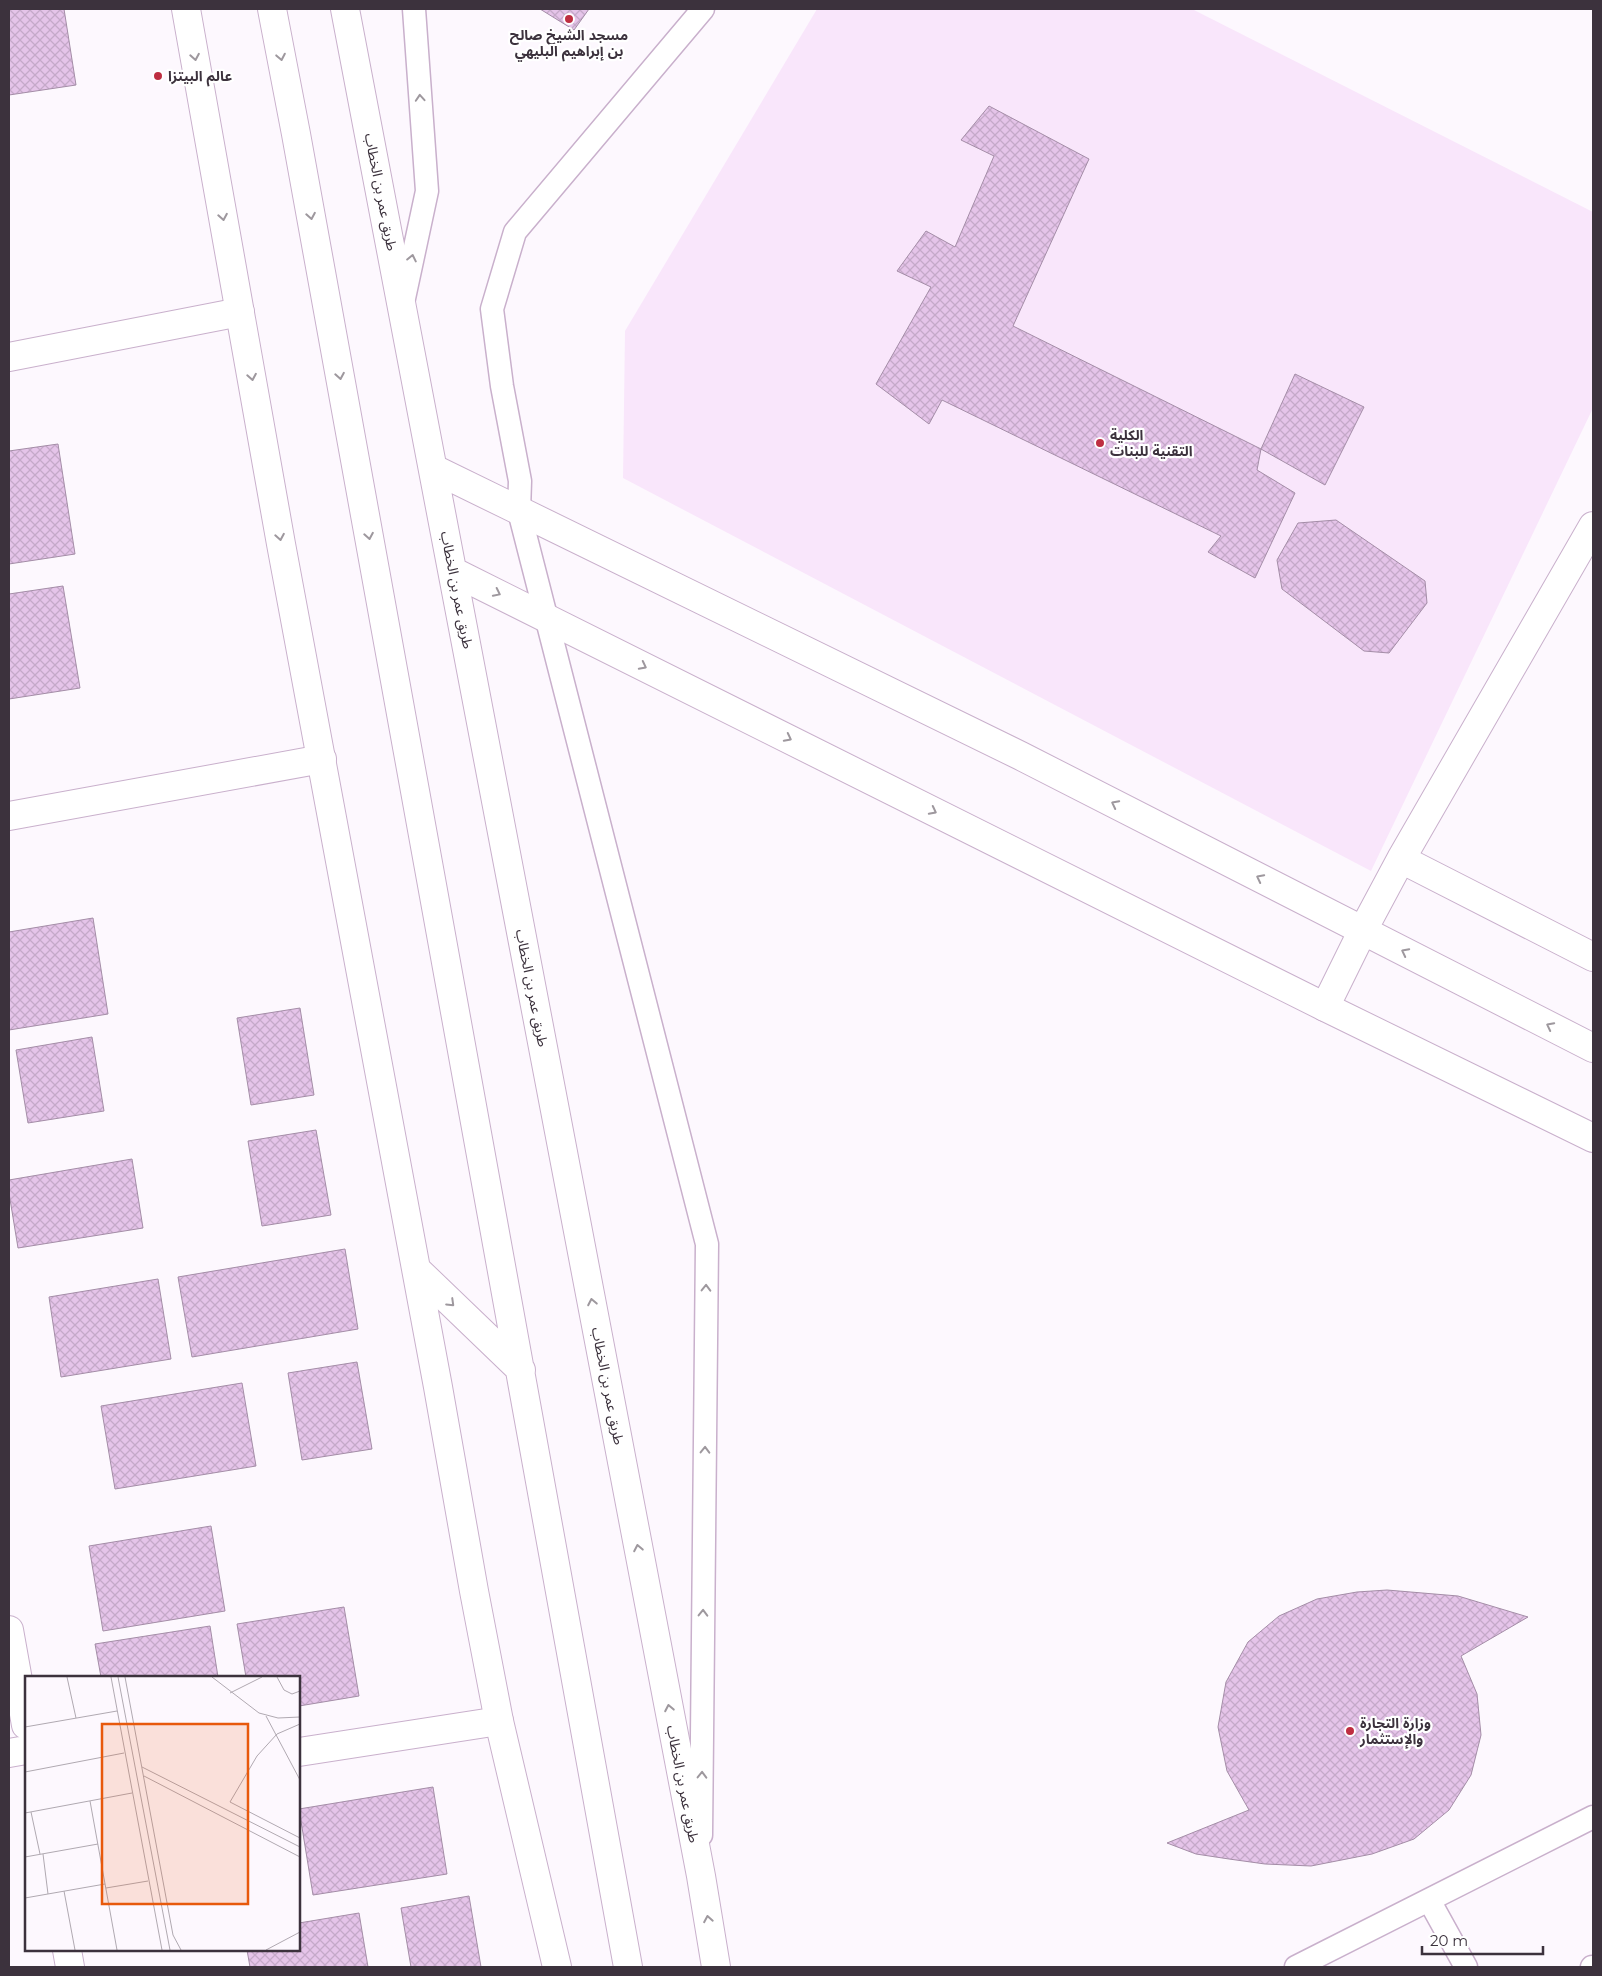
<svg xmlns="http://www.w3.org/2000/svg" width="1602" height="1976" font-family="Montserrat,'Noto Sans Arabic',sans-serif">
<defs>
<pattern id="building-cross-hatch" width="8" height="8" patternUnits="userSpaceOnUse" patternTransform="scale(1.25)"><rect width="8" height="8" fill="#e5c4e9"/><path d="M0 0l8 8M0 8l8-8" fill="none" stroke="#c5a9c9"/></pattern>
</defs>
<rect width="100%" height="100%" fill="#fdf8fe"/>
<path fill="#f9e6fb" d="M817 9H1192L1593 212V408L1371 871 623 478 625 331Z"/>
<path fill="url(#building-cross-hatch)" stroke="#a48da7" d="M9 9H64L76 85 9 95Z
M540 9H589L574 30Z
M989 106 1089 159 1013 326 1261 449 1257 470 1295 493 1255 578 1208 552 1221 536 942 400 929 424 876 384 931 287 897 271 926 231 955 247 994 156 961 140Z
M1295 374 1364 407 1325 485 1261 449Z
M58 444 75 554 9 564V451Z
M1336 520 1425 581 1427 603 1389 653 1364 651 1282 589 1277 560 1298 523Z
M63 586 80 688 9 699V594Z
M93 918 108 1014 9 1030V932Z
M300 1008 314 1095 251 1105 237 1018Z
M92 1037 104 1111 28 1123 16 1050Z
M316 1130 331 1215 262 1226 248 1141Z
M132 1159 143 1228 18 1248 9 1193V1180Z
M345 1249 358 1329 192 1357 178 1277Z
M158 1279 171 1359 61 1377 49 1297Z
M357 1362 372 1449 302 1460 288 1373Z
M242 1383 256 1466 115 1489 101 1406Z
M211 1526 225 1611 103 1631 89 1546Z
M1387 1590 1458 1596 1528 1617 1461 1656 1477 1694 1481 1735 1471 1775 1449 1810 1414 1839 1372 1854 1311 1866 1265 1864 1229 1859 1196 1854 1167 1843 1249 1810 1227 1771 1218 1727 1226 1682 1248 1642 1279 1616 1317 1599 1357 1592Z
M344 1607 359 1696 299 1706V1677H246L237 1624Z
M210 1626 218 1677H101L95 1644Z
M433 1787 447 1874 313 1895 299 1809Z
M469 1896 481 1967H411L401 1908Z
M359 1913 368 1967H250L247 1950H299V1923Z"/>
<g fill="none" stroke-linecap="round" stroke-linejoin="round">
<g stroke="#c9b0cc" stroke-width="25">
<path id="lane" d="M403 303 427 191 414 9
M701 1835 707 1244 519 511 520 481 502 386 492 309 515 232 703 9
M1429 1900 1466 1967
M1296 1967 1593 1817
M1592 1967H1593"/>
</g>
<g stroke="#c9b0cc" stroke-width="30">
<path id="street" d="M9 357 240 312
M1593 526 1401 859 1593 957
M9 816 322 759
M1325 1007 1363 930 1401 859
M9 1630 26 1725
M299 1752 499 1721
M9 1753 26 1750
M67 1950 70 1967"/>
</g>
<g stroke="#c9b0cc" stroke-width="30">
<path id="secondary" d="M186 9 281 544 438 1387 474 1591 499 1721 557 1967
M272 9 296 134 628 1967
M345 9 701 1876 716 1967
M434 469 1021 756 1593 1048
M454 572 1325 1007 1593 1138
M416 1269 521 1370"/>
</g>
<use href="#lane" stroke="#fff" stroke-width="22"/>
<use href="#street" stroke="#fff" stroke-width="28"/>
<use href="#secondary" stroke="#fff" stroke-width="28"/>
</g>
<defs><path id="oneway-chevron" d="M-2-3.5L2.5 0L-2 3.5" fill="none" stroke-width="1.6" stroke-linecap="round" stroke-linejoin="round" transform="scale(1.25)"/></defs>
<g stroke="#9e989e">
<use href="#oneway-chevron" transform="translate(195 57) rotate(80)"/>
<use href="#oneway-chevron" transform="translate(281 57) rotate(79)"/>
<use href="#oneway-chevron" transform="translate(420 98) rotate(-94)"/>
<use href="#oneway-chevron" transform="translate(311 216) rotate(80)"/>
<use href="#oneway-chevron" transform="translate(223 217) rotate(80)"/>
<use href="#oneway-chevron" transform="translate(412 258) rotate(-78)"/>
<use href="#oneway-chevron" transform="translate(340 376) rotate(80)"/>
<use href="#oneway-chevron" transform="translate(252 377) rotate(80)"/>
<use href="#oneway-chevron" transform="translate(369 536) rotate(80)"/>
<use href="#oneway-chevron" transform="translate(280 537) rotate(80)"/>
<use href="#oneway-chevron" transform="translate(497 593) rotate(26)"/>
<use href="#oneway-chevron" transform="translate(643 666) rotate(27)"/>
<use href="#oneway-chevron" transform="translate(788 738) rotate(27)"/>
<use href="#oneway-chevron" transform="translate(1115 804) rotate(-153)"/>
<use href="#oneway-chevron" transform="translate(933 811) rotate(27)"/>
<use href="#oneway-chevron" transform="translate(1260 878) rotate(-153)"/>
<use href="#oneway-chevron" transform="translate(1405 952) rotate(-153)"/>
<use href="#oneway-chevron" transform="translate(1550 1026) rotate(-153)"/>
<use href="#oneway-chevron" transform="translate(706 1288) rotate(-89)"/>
<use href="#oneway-chevron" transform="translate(592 1302) rotate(-101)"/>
<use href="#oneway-chevron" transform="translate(451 1303) rotate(44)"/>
<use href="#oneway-chevron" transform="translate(705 1450) rotate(-89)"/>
<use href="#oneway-chevron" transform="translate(638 1548) rotate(-101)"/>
<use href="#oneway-chevron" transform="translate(703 1613) rotate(-89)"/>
<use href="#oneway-chevron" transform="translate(669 1708) rotate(-101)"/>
<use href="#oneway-chevron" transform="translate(702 1775) rotate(-89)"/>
<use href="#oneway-chevron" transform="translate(708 1919) rotate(-100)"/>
</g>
<g fill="#be2e41" stroke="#fff" stroke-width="2">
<circle cx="569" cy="19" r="5"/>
<circle cx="158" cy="76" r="5"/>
<circle cx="1100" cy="443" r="5"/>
<circle cx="1350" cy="1731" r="5"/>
</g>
<g text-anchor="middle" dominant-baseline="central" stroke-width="4.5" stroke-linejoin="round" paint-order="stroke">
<g font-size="14" font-weight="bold" fill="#3c323d" stroke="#fff" text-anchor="start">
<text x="569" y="35" text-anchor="middle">مسجد الشيخ صالح<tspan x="569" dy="16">بن إبراهيم البليهي</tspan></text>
<text x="168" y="76">عالم البيتزا</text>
<text x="1110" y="435">الكلية<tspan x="1110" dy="16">التقنية للبنات</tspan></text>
<text x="1360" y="1723">وزارة التجارة<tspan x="1360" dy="16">والإستثمار</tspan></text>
</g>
<g font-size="14" fill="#3c323d" stroke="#fff">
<text transform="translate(381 192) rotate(79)">طريق عمر بن الخطاب</text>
<text transform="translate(457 590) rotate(79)">طريق عمر بن الخطاب</text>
<text transform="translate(532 988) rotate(79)">طريق عمر بن الخطاب</text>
<text transform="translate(608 1386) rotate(79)">طريق عمر بن الخطاب</text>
<text transform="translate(683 1784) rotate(79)">طريق عمر بن الخطاب</text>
</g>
</g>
<g transform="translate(25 1676)">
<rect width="275" height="275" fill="#fdf8fe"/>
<path fill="none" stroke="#b0a9b1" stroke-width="1" d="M42 1 51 42M86 1 137 274M93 1 145 274M100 1 148 259 156 274M187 1 234 37 253 42 275 41M252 1 259 14 267 18 275 15M205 17 237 1M241 40 275 104M275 48 252 58 232 80 205 126 275 162M0 51 92 35M117 91 275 171M0 96 99 77M119 100 275 181M65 125 92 274M6 136 15 178M0 137 107 117M18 178 23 218M0 181 73 168M81 212 123 205M39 215 50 274M0 222 80 208M241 274 275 256"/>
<path fill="#e8590c" fill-opacity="0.15" stroke="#e8590c" stroke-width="2.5" d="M77 48H223V228H77Z"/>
<rect width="275" height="275" fill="none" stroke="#3c323d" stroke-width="2.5"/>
</g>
<rect width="1602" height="1976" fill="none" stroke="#3c323d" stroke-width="20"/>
<path d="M1422 1946v8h121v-8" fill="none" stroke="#3c323d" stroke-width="2.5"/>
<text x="1430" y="1946" font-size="15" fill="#3c323d" stroke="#ffffff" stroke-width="4" paint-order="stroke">20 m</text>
</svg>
